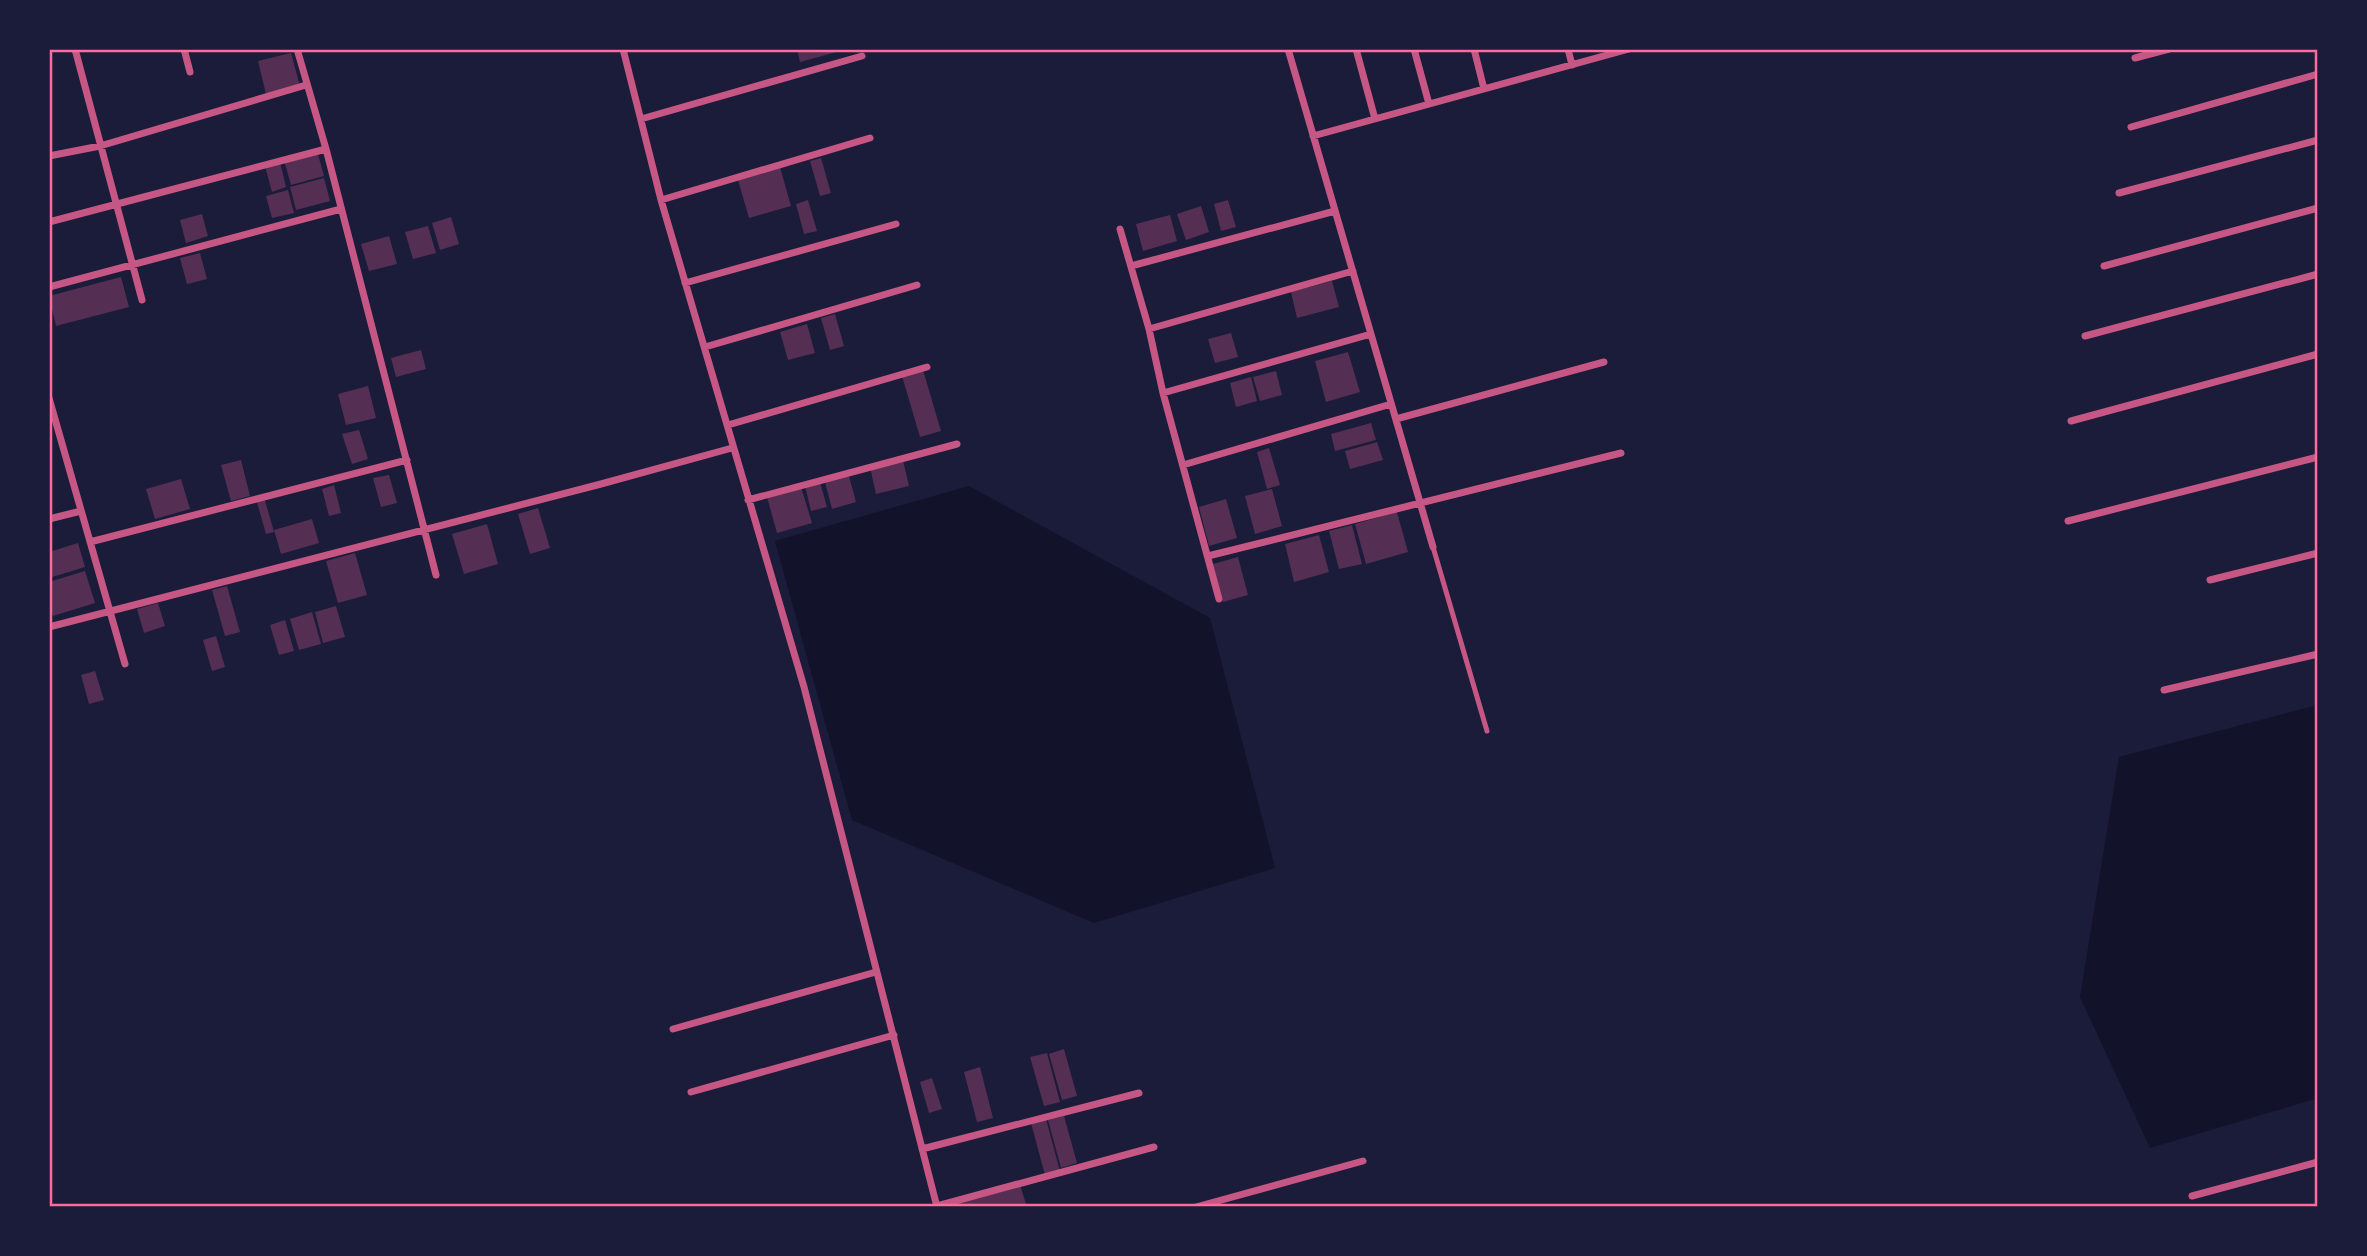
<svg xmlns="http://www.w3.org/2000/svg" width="2367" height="1256" font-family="Poppins,sans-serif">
<rect width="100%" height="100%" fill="#1b1b3a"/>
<path fill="#12122b" d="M969 486 1210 618 1275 868 1094 923 852 820 775 541Z
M2318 705V1098L2150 1148 2080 997 2119 757Z"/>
<path fill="#542f53" d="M797 49H844V50L800 62Z
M291 53 300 86 266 94 258 61Z
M317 151 324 176 291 185 284 160Z
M821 158 831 193 820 196 810 161Z
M280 162 286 187 272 192 265 166Z
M780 167 791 206 749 218 738 180Z
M324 178 330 201 296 210 290 187Z
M288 190 294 213 272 218 266 196Z
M808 200 817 231 804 234 796 204Z
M1228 200 1236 227 1221 231 1214 204Z
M1201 206 1209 232 1186 240 1177 214Z
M202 214 208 236 186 243 180 220Z
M1170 215 1177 241 1143 251 1136 224Z
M451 217 459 244 440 250 432 223Z
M428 226 436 253 413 259 405 232Z
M389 236 397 264 369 271 361 244Z
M200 253 207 279 187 284 180 258Z
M121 277 129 307 56 326 49 296Z
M1332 281 1339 307 1297 318 1291 292Z
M835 314 844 346 830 350 821 318Z
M807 324 815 353 788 360 780 332Z
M1231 333 1238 357 1215 363 1208 339Z
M421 350 426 369 396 377 391 358Z
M1348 352 1360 392 1326 402 1315 361Z
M923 370 941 431 920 437 902 376Z
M1276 371 1282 395 1260 401 1253 377Z
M1251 377 1257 401 1236 407 1230 383Z
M368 386 376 418 346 425 338 394Z
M1371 423 1376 440 1335 451 1331 434Z
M359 430 368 459 352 464 342 434Z
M1377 442 1383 460 1350 469 1345 451Z
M1269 448 1280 485 1267 489 1257 452Z
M241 460 250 496 231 501 221 465Z
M903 460 909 486 876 494 870 467Z
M389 475 397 503 381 507 373 478Z
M849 476 856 502 832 509 825 482Z
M181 479 190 509 155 519 146 489Z
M820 482 827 507 811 511 805 486Z
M334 485 341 513 329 516 322 489Z
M801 487 812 523 777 533 767 497Z
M1272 489 1282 526 1255 534 1245 496Z
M264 497 274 532 266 534 256 499Z
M1226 499 1237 538 1209 546 1199 507Z
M538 508 550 548 530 554 518 514Z
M1397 512 1408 552 1366 564 1355 524Z
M312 519 319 543 281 554 274 530Z
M487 524 498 564 464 574 452 534Z
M1352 525 1362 564 1339 569 1329 531Z
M1319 535 1329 572 1294 582 1285 544Z
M78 543 85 567 49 578V552Z
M355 553 367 595 338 603 326 561Z
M1238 557 1248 595 1223 602 1213 564Z
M85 571 95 603 53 616 49 602V582Z
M227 586 240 632 225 636 212 590Z
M158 603 165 626 144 633 137 609Z
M336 606 345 637 323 643 315 612Z
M312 612 321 644 299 650 290 619Z
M285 620 294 651 279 655 270 625Z
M216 636 225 667 212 671 203 640Z
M95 671 104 700 89 704 81 675Z
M1064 1049 1077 1096 1062 1100 1049 1054Z
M1047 1053 1060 1102 1044 1106 1030 1057Z
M980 1067 993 1118 977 1122 964 1072Z
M932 1078 942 1109 929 1113 920 1082Z
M1064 1116 1077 1163 1061 1168 1048 1120Z
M1046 1119 1060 1171 1045 1175 1031 1123Z
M1020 1185 1027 1207H959L957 1202Z"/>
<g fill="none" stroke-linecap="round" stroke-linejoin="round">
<path stroke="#c65784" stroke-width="5" d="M1433 547 1487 731"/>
<path stroke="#c65784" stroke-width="7" d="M75 49 142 300
M184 49 190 72
M297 49 326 149 436 575
M623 49 661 200 804 687 937 1207
M1288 49 1433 547
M1356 49 1375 119
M1414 49 1429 104
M1474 49 1484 89
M1568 49 1572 65
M2135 58 2169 49
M641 119 862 56
M2131 127 2318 74
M1313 136 1629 49
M49 156 100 146 306 85
M2119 193 2318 140
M661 200 870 138
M49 222 326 149
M1120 229 1149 329 1163 393 1219 599
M1131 266 1335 211
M2104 266 2318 208
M685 283 896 224
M49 287 341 209
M1149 329 1353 271
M2085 336 2318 274
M705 347 917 285
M1163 393 1371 334
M49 398 125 664
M1396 419 1604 362
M2071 421 2318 354
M728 425 927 367
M1183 465 1391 404
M748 500 957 444
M49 519 81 511
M2068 521 2318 457
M90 542 407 460
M1208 556 1621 453
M2210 580 2318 553
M49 627 601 484 732 448
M2164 690 2318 654
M673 1029 876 972
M691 1092 894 1035
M922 1149 1139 1093
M2192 1196 2318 1162
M937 1206 1154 1147
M1196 1207 1363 1161"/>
</g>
<rect width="2367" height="1256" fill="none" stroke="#1b1b3a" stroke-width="102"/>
<rect x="51" y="51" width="2265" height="1154" fill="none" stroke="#ff6b9d" stroke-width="2.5"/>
</svg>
